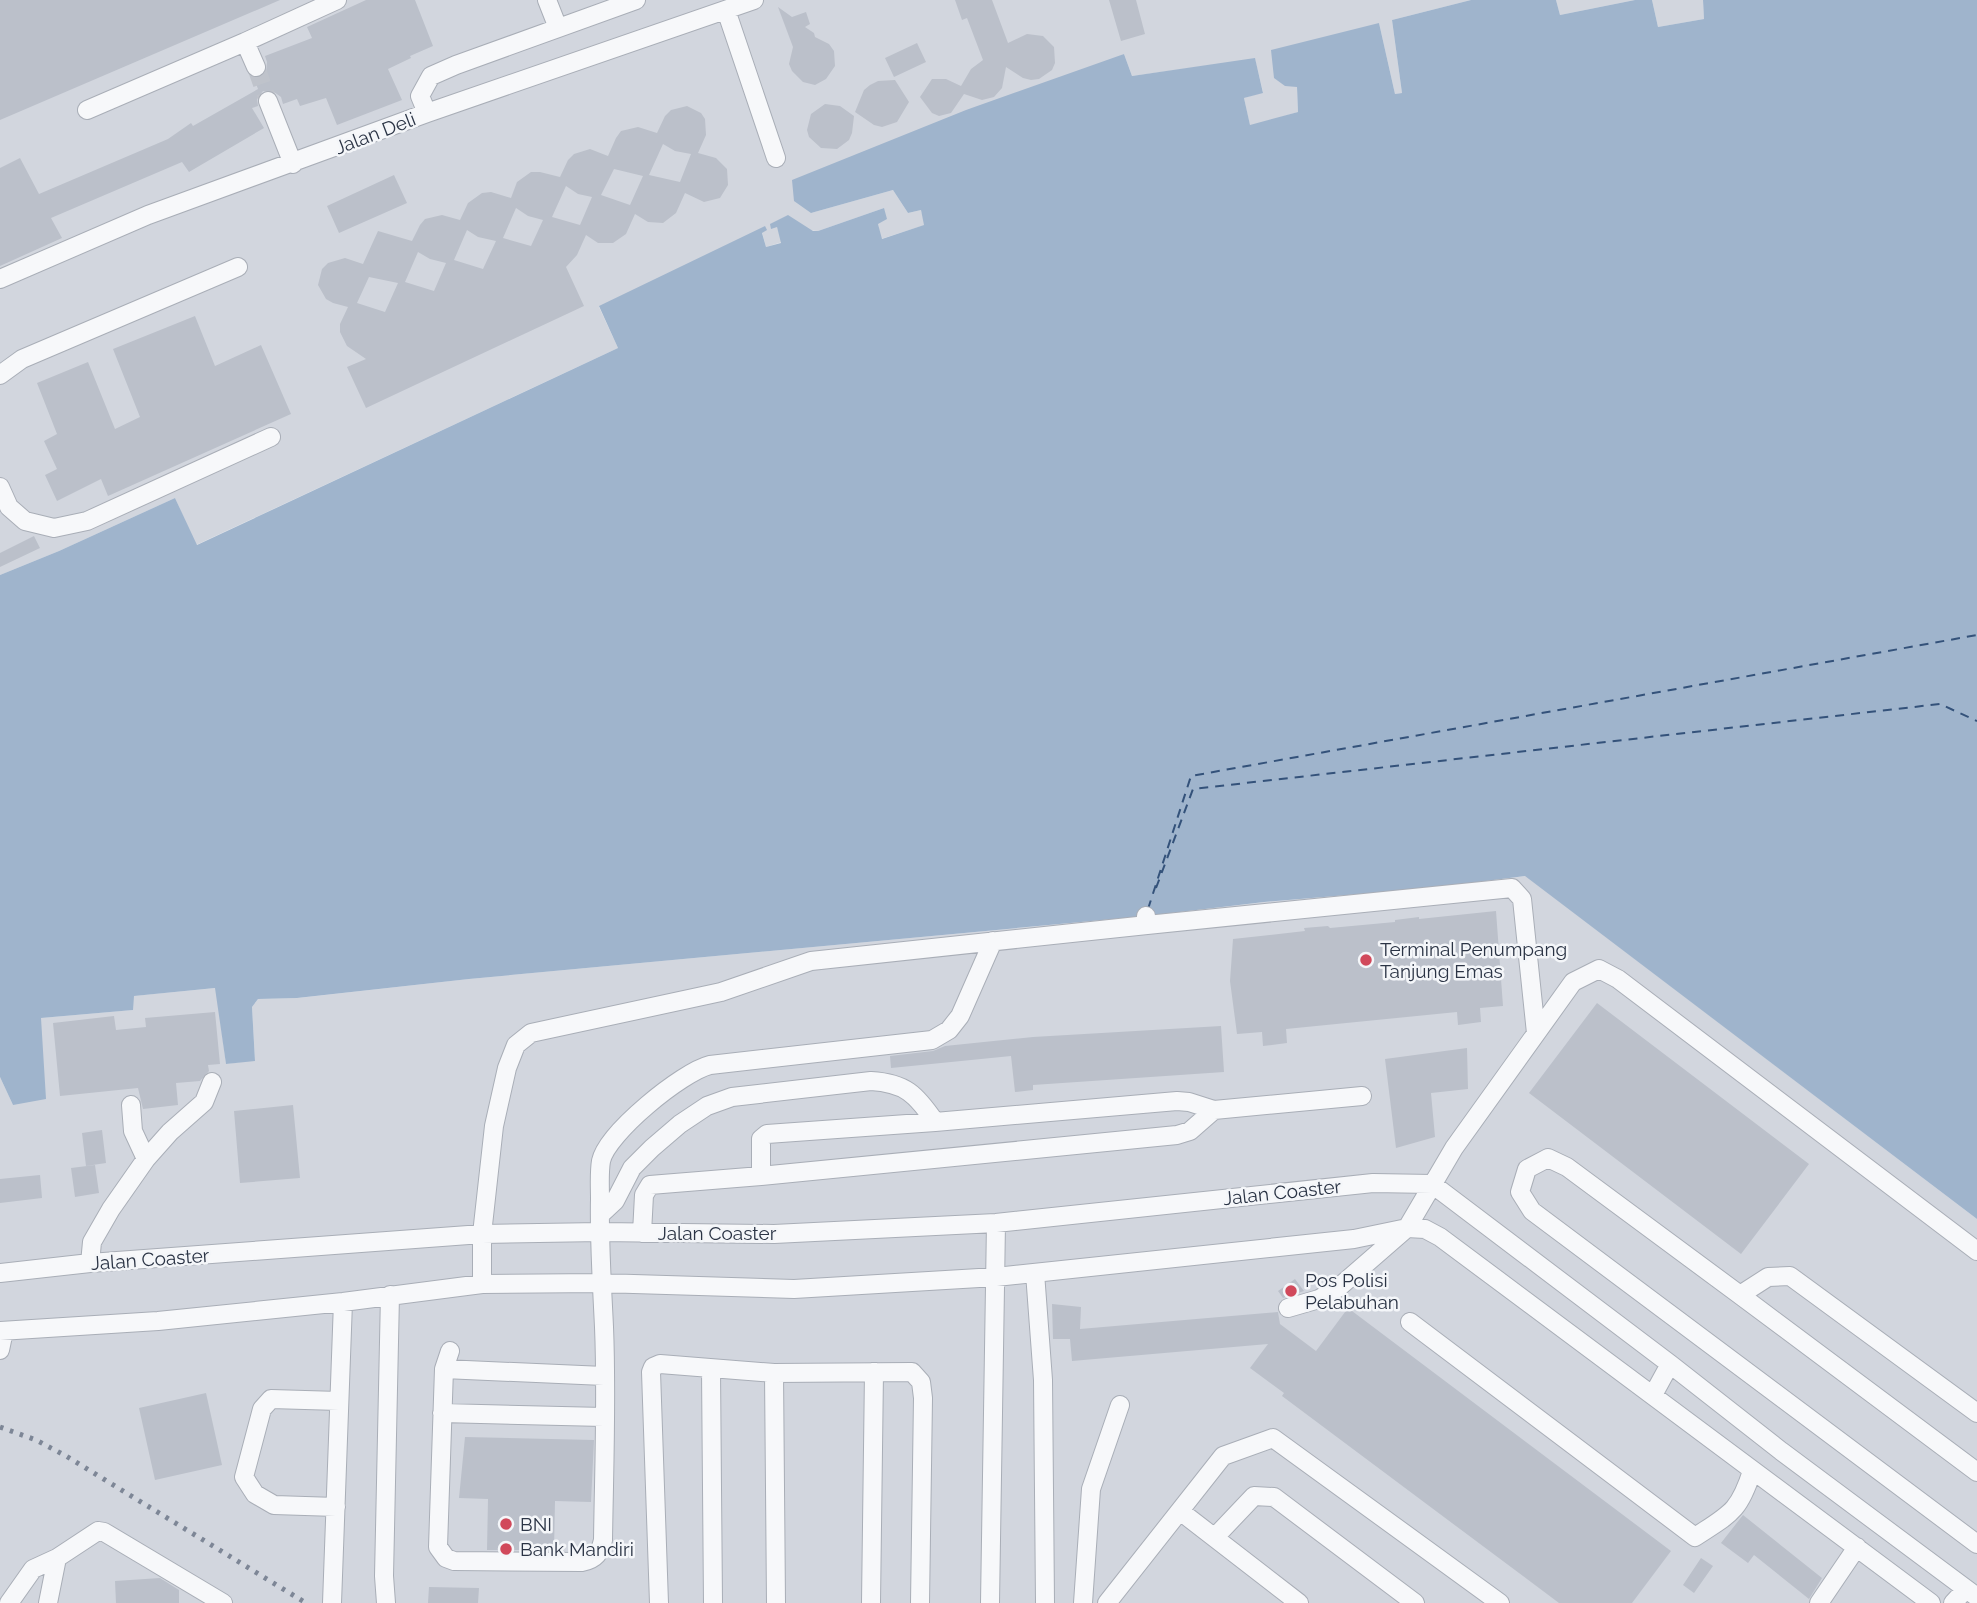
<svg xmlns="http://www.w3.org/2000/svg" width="1977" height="1603" font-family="Raleway,sans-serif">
<rect width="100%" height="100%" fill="#e4e7ec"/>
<path fill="#d2d6de" d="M0 0H1471L1392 20 1402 93 1395 94 1379 23 1297 87 1298 112 1250 126 1244 98 1263 92 1255 59 1132 76 1124 54 811 213 893 190 908 213 921 210 925 225 881 239 878 224 884 208 818 231 777 227 782 242 766 247 762 232 599 307 618 348 196 545 175 498 59 551 0 575Z
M1556 0H1635L1560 15Z
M1652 0H1703L1704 19 1658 27Z
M1526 876 1977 1219V1603H0V1077L13 1105 41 1018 133 1010V996L216 988 226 1064 255 1060 252 1007 258 999 298 998 469 979 1146 916 1264 902 1431 888Z"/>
<path fill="#9fb4cc" d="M1471 0H1556L1560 15 1635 0H1652L1658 27 1704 19 1703 0H1977V1219L1525 876 1431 888 1264 902 1146 916 469 979 297 998 258 999 252 1007 255 1061 226 1064 215 988 134 996 133 1010 41 1018 46 1099 13 1105 0 1077V575L59 551 175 498 197 545 618 348 599 306 765 226 767 230 762 233 766 247 781 243 777 227 771 229 770 224 788 215 813 231H818L884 208 887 219 878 224 882 239 924 225 921 210 908 213 893 190 811 213 794 201 792 180 966 110 1124 54 1132 76 1255 58 1263 93 1244 98 1250 125 1298 112 1297 87 1285 86 1274 78 1271 50 1379 23 1395 94 1402 93 1392 20Z"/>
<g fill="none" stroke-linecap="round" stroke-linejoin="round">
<path stroke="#34527a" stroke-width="2" stroke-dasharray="9 7" stroke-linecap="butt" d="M1156 888 1193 789 1940 704 1977 721
M1148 909 1191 776 1977 635"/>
</g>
<path fill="#bbc0ca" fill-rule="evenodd" d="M0 0H280L0 120Z
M366 0H415L433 46 410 56 411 58 388 69 402 100 337 125 326 98 300 106 297 99 283 104 281 97 274 92 263 91 257 99 258 106 252 108 264 128 189 172 182 162 51 218 62 238 0 266V168L20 158 39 194 168 139 191 123 193 126 258 89 254 78 261 77 266 73 267 62 265 56 312 38 307 27Z
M955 0H992L1008 43 1027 34 1043 36 1054 47 1055 63 1052 70 1039 79 1031 80 1023 78 1006 67 1002 88 994 97 982 100 964 94 951 113 939 116 932 113 920 97 932 79H946L961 86 971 69 983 60 967 18 962 20Z
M1109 0H1136L1145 34 1121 41Z
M778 7 792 17 806 12 810 24 805 27 814 33 815 37 829 44 834 51 835 66 826 79 815 85 803 82 792 71 789 64 793 47Z
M917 43 926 62 894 77 885 58Z
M895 80 909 102 897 122 882 127 874 125 855 112 864 90 870 85 878 81Z
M825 104 840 106 854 116 852 133 849 140 837 149 821 148 809 137 807 130 811 114Z
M687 106 701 113 705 119 706 135 698 153 716 158 727 169 728 185 720 198 704 202 685 193 676 213 663 223 648 222 635 214 626 234 613 243H598L586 235 577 255 566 267 584 306 366 408 347 367 366 359 347 346 340 332V324L348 307 333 303 326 299 318 285 322 269 328 263 345 258 363 264 378 231 412 241 420 225 425 219 442 215 460 220 468 203 482 193 491 192 511 198 517 182 531 172H540L560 177 568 160 574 154 590 149 608 156 616 138 621 131 638 127 657 133 665 116 671 110ZM663 144 675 151 691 154 680 182 649 175ZM614 169 643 176 630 205 601 195ZM566 186 578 194 592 197 580 225 552 217ZM516 208 528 216 543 220 531 246 503 238ZM467 230 478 237 496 241 483 269 454 260ZM418 252 430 259 446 263 434 291 405 282ZM369 277 398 283 385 312 357 303Z
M394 175 407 203 339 233 327 206Z
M195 316 215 366 261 345 291 414 108 496 101 479 57 501 45 475 57 469 44 441 57 434 37 383 88 362 115 429 140 417 113 349Z
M34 536 40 548 0 567V553Z
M1496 911 1503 1006 1480 1008 1481 1022 1458 1025 1457 1012 1286 1029 1287 1043 1263 1046 1262 1032 1237 1034 1230 981 1233 939 1305 931 1304 928 1328 926 1330 928 1395 922V920L1419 917V919Z
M1597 1003 1809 1164 1741 1254 1529 1093Z
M215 1012 220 1064 208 1065 209 1071 200 1081 176 1083 178 1105 143 1109 138 1088 60 1096 53 1023 114 1016 116 1030 146 1027 145 1018Z
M1221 1026 1224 1072 1033 1085V1090L1015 1092 1011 1056 891 1068 890 1056 933 1051 945 1046 1033 1037Z
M1467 1048 1468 1089 1431 1093 1435 1137 1396 1148 1385 1059Z
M293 1105 300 1178 240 1183 234 1111Z
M102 1130 106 1163 86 1166 82 1133Z
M95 1165 99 1193 75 1197 71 1168Z
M40 1175 42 1198 0 1203V1179Z
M1295 1279 1304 1291 1283 1298 1278 1291Z
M1052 1304 1081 1307 1080 1329 1278 1312 1280 1324 1316 1351 1348 1308 1671 1551 1632 1603H1559L1282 1396 1284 1393 1250 1368 1268 1344 1072 1361 1070 1339H1053Z
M206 1393 222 1465 155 1480 139 1408Z
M465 1437 594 1440 591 1502 555 1501 554 1550H487L488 1499 459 1498Z
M1743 1515 1822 1578 1809 1599 1754 1555 1748 1563 1721 1543Z
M1701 1558 1713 1566 1694 1593 1683 1585Z
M160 1578 179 1590V1603H116L115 1581Z
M429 1587 479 1588 478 1603H428Z"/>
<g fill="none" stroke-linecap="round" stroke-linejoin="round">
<path stroke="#bfc3cb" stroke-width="18" stroke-dasharray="18 9" stroke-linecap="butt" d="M256 67 268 101"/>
<g stroke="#a9aeb7" stroke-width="20">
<path id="minor" d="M547 0 558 28
M726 10 776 158
M256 67 245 42 337 0
M268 101 293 164
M87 110 245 42
M427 113 420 96 431 76 456 65 636 0
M0 279 148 215 427 113 754 0
M0 375 22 359 238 267
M0 487 9 507 25 521 54 528 87 521 271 437
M1146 916 1147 925 1512 888 1522 899 1536 1033
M131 1105 133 1131 146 1159
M1214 1110 1362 1096
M1432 1184 1670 1364 1781 1451 1977 1597
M600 1215 615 1201 632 1168 652 1148 680 1124 707 1106 732 1097 871 1081C905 1083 916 1094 935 1122L1177 1101 1189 1102 1214 1110 1190 1131 1177 1135 761 1176V1139L767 1134 935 1122
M642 1233 644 1195 650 1185 761 1176
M90 1263 92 1242 111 1209 146 1159 170 1132 204 1102 212 1082
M0 1273 90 1263 482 1234 600 1232 774 1234 996 1223 1373 1183 1432 1184
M1035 1273 1043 1380 1045 1603
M482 1284V1234L494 1126 507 1068 516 1045 531 1033 721 992 811 961 1147 925
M1740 1295 1977 1472
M1288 1308 1319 1299 1338 1288 1407 1228 1454 1148 1573 982 1599 969 1618 979 1977 1251
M1410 1322 1695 1537C1730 1514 1739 1512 1752 1471
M0 1331 158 1321 343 1302 482 1284 601 1283 794 1289 996 1277 1354 1239 1407 1228 1425 1229 1440 1237 1931 1603
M0 1350 4 1331
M450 1351 444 1369 438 1547 446 1558 454 1561 582 1562C596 1559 600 1553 603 1540 604 1469 607 1398 604 1327 602 1284 599 1241 600 1199 600 1187 599 1173 601 1161 607 1133 682 1072 710 1065L932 1040 949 1030 960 1016 993 941
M444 1369 604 1376
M711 1370 713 1603
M774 1373 776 1603
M1653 1395 1670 1364
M442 1413 604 1417
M1977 1413 1790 1276 1768 1277 1740 1295 1567 1167 1548 1158 1527 1169 1520 1192 1532 1211 1977 1544
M336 1507 274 1505 255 1494 244 1477 262 1409 271 1399 339 1401
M1180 1511 1299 1603
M1215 1537 1254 1496 1274 1497 1415 1603
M9 1603 33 1569 57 1558
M48 1603 57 1558 98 1531 104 1532 223 1603
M332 1603 343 1302
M386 1603 384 1576 390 1295
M659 1603 651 1372 653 1367 660 1364 774 1373 912 1372 921 1382 923 1398 920 1603
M871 1603 874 1372
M990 1603 996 1223
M1083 1603 1091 1489 1120 1405
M1107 1603 1223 1456 1273 1438 1500 1603
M1819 1603 1857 1547
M1953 1603 1966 1589"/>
</g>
<use href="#minor" stroke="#f7f8fa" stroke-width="18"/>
<path stroke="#7d8696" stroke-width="5" stroke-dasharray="3.5 7" stroke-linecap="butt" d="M0 1427 36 1440 66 1456 306 1603"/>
</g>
<g fill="#d1495b" stroke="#f4f6f9" stroke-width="2.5">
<circle cx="1366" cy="960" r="7"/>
<circle cx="1291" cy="1291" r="7"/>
<circle cx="506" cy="1524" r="7"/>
<circle cx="506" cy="1549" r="7"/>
</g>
<g text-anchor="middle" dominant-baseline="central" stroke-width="5" stroke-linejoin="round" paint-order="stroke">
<g font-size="19" fill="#2b3445" stroke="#f4f6f9">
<text transform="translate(375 133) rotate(-21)">Jalan Deli</text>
<text transform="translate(1282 1192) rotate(-6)">Jalan Coaster</text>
<text x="717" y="1233">Jalan Coaster</text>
<text transform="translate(150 1259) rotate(-4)">Jalan Coaster</text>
</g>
<g font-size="19" fill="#2b3445" stroke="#f4f6f9" text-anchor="start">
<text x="1380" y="949">Terminal Penumpang<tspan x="1380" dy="22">Tanjung Emas</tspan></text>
<text x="1305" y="1280">Pos Polisi<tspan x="1305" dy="22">Pelabuhan</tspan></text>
<text x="520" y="1524">BNI</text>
<text x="520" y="1549">Bank Mandiri</text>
</g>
</g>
</svg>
